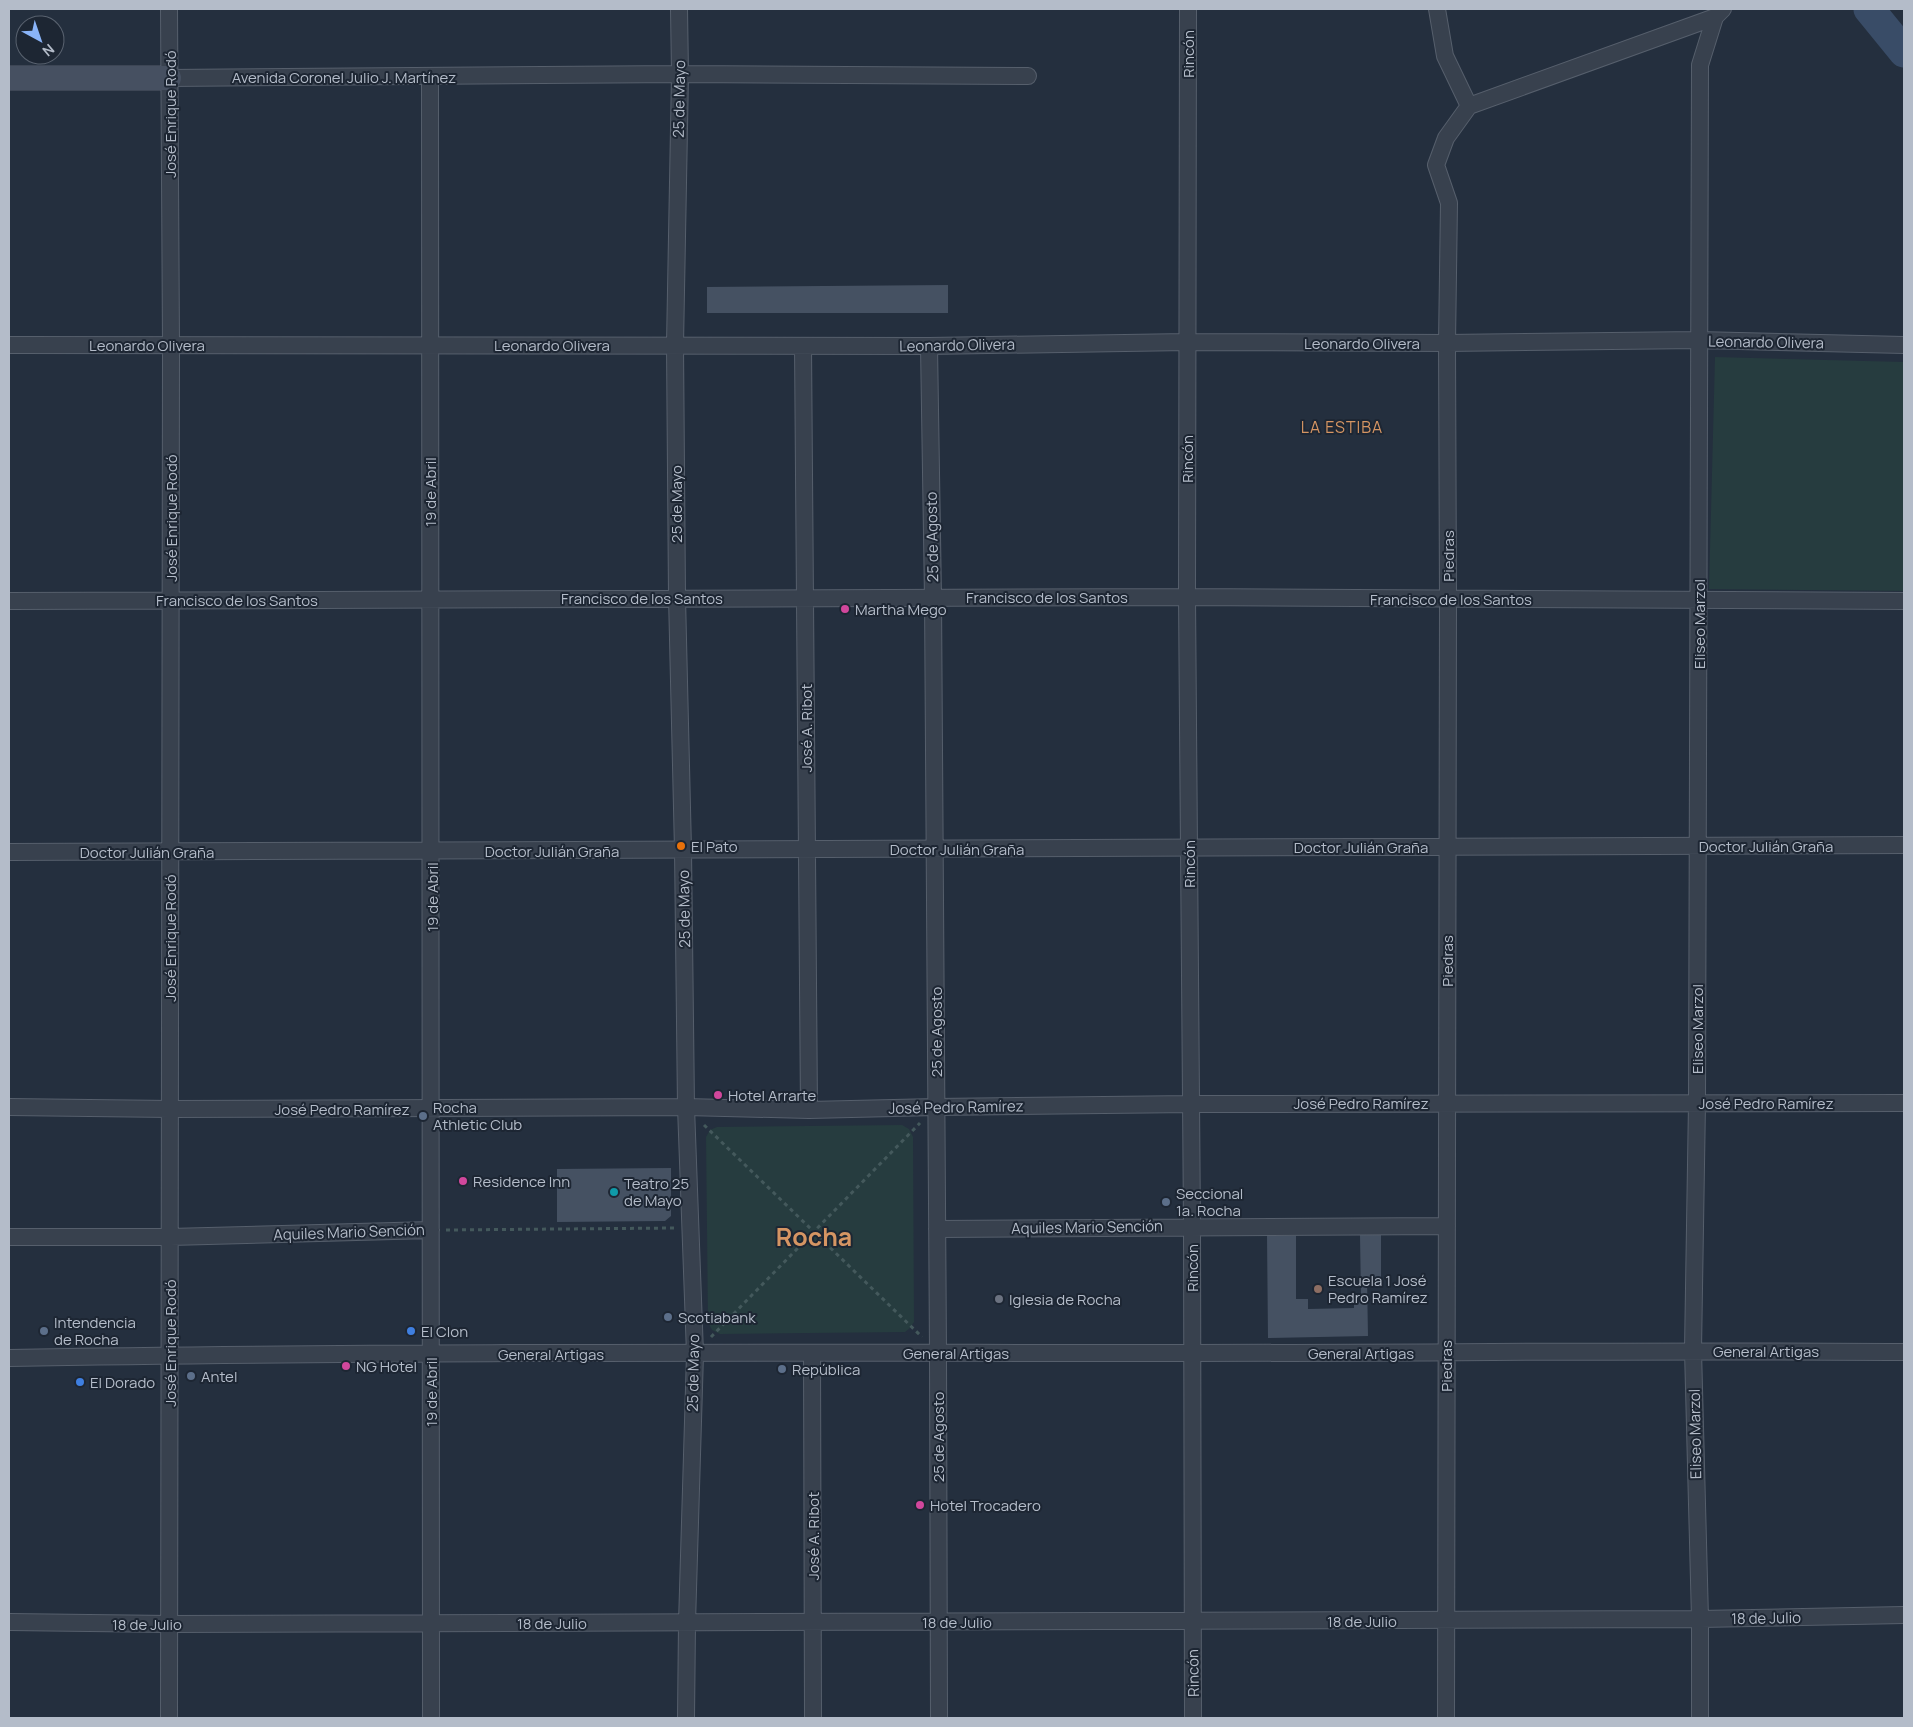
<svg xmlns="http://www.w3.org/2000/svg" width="1913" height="1727" font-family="Manrope,sans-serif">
<rect width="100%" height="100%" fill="#242f3e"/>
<path fill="#263c3f" d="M1715 357 1904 362V591L1709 589Z
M902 1125 909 1129 913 1137 914 1322 910 1328 905 1332 720 1334 712 1330 708 1322 706 1137 710 1130 717 1127Z"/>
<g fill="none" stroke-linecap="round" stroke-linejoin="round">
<path stroke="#394c67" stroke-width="31" d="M1869 9 1904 52"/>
</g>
<path fill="#455162" d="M948 285V313H707V287Z
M671 1168V1216L665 1221 557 1222V1169Z
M1381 1234V1279H1367L1368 1336 1268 1338 1267 1236H1296V1299H1308V1309L1354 1308V1299L1361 1298 1360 1235Z"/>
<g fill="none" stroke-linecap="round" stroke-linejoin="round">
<g stroke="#565f6c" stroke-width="18">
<path id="street" d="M169 9 171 345 169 1718
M679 9 680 74 675 345 677 597 683 850 686 1107 695 1354 687 1623 686 1718
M1188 9 1187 597 1192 1226 1193 1718
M1437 9 1445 56 1469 106 1446 138 1436 165 1449 203 1447 343 1448 599 1446 1718
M430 76 431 1718
M169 78 680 74 1028 76
M1469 106 1715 17
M9 345 929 346 1187 342 1447 343 1698 340 1904 345
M803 346 809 1110
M929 346 933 598 938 1353 939 1718
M9 601 1187 597 1904 601
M9 852 1904 845
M9 1107 170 1109 686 1107 809 1110 936 1107 1191 1104 1904 1103
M937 1229 1447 1226
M9 1237H170L431 1230
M812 1353 813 1718
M9 1358C402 1351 796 1353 1190 1353 1428 1353 1666 1350 1904 1352
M9 1622 169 1624 1700 1619 1904 1615
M1700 1718V1619L1693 1350 1697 1103 1700 65 1715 17 1723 9"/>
</g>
<g stroke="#565f6c" stroke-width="25">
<path id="secondary" d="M9 78H169"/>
</g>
<path stroke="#44595c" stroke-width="3" stroke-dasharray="4 4" stroke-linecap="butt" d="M704 1125 922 1337
M446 1230 674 1228
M711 1337 920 1123"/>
<use href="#street" stroke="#38414e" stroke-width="16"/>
<use href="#secondary" stroke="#465061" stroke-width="24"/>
</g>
<g fill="#d1479c" stroke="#1d2633" stroke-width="2">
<circle cx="845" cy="609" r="5"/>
<circle cx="718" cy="1095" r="5"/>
<circle cx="463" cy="1181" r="5"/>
<circle cx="346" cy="1366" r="5"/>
<circle cx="920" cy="1505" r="5"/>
</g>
<circle fill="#e8710a" stroke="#1d2633" stroke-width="2" cx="681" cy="846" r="5"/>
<g fill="#5c6f8a" stroke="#1d2633" stroke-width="2">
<circle cx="423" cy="1116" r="5"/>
<circle cx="1166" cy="1202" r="5"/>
<circle cx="668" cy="1317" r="5"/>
<circle cx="44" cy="1331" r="5"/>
<circle cx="782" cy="1369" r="5"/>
<circle cx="191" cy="1376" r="5"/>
</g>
<circle fill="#0f9aa8" stroke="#1d2633" stroke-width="2" cx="614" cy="1192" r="5"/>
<circle fill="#8d6e63" stroke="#1d2633" stroke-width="2" cx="1318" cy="1289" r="5"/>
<circle fill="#6b7280" stroke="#1d2633" stroke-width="2" cx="999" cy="1299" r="5"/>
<g fill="#3f7fe0" stroke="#1d2633" stroke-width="2">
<circle cx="411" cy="1331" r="5"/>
<circle cx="80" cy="1382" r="5"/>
</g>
<g text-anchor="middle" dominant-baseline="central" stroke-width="4" stroke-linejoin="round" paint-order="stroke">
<g font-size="15" fill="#b4bcc9" stroke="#1d2633">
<text transform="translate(1188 54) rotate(-90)">Rincón</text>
<text x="344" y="77">Avenida Coronel Julio J. Martínez</text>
<text transform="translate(679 99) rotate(-89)">25 de Mayo</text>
<text transform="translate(170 114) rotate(-90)">José Enrique Rodó</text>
<text transform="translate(1766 342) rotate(1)">Leonardo Olivera</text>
<text x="1362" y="343">Leonardo Olivera</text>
<text x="147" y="345">Leonardo Olivera</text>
<text x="552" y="345">Leonardo Olivera</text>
<text transform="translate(957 345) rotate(-1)">Leonardo Olivera</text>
<text transform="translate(1187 459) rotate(-90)">Rincón</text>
<text transform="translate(430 492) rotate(-90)">19 de Abril</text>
<text transform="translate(676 504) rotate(-90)">25 de Mayo</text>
<text transform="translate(171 518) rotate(-90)">José Enrique Rodó</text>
<text transform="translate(932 537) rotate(-91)">25 de Agosto</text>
<text transform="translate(1448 556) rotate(-90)">Piedras</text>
<text x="1047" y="597">Francisco de los Santos</text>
<text x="642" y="598">Francisco de los Santos</text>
<text x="1451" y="599">Francisco de los Santos</text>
<text x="237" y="600">Francisco de los Santos</text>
<text transform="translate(1699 624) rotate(-90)">Eliseo Marzol</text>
<text transform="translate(806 728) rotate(-90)">José A. Ribot</text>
<text x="1766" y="846">Doctor Julián Graña</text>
<text x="1361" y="847">Doctor Julián Graña</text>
<text x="957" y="849">Doctor Julián Graña</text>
<text x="552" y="851">Doctor Julián Graña</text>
<text x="147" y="852">Doctor Julián Graña</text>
<text transform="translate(1189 864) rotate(-90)">Rincón</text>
<text transform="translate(432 897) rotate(-90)">19 de Abril</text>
<text transform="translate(684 909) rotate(-91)">25 de Mayo</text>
<text transform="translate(170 938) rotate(-90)">José Enrique Rodó</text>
<text transform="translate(1447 961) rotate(-90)">Piedras</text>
<text transform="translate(1697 1029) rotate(-90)">Eliseo Marzol</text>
<text transform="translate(936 1032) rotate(-90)">25 de Agosto</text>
<text x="1361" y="1103">José Pedro Ramírez</text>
<text x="1766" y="1103">José Pedro Ramírez</text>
<text transform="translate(956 1107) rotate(-1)">José Pedro Ramírez</text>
<text x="342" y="1109">José Pedro Ramírez</text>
<text transform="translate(1087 1227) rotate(-1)">Aquiles Mario Sención</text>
<text transform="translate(349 1232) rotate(-2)">Aquiles Mario Sención</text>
<text transform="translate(1192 1268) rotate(-90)">Rincón</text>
<text transform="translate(170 1343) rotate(-90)">José Enrique Rodó</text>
<text x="1766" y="1351">General Artigas</text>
<text x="956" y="1353">General Artigas</text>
<text x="1361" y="1353">General Artigas</text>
<text x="551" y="1354">General Artigas</text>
<text transform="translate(1446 1366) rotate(-90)">Piedras</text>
<text transform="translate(693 1373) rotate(-89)">25 de Mayo</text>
<text transform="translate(431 1392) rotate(-90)">19 de Abril</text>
<text transform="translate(1695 1434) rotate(-91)">Eliseo Marzol</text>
<text transform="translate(938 1437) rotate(-90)">25 de Agosto</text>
<text transform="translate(813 1536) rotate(-90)">José A. Ribot</text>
<text transform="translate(1766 1618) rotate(-1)">18 de Julio</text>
<text x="1362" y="1621">18 de Julio</text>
<text x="957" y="1622">18 de Julio</text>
<text x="552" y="1623">18 de Julio</text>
<text x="147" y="1624">18 de Julio</text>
<text transform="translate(1193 1673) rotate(-91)">Rincón</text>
</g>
<g font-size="15" fill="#b4bcc9" stroke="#1d2633" text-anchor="start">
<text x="855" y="609">Martha Mego</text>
<text x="691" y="846">El Pato</text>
<text x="728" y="1095">Hotel Arrarte</text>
<text x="433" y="1107">Rocha<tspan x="433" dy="17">Athletic Club</tspan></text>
<text x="473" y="1181">Residence Inn</text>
<text x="624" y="1183">Teatro 25<tspan x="624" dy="17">de Mayo</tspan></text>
<text x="1176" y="1193">Seccional<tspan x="1176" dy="17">1a. Rocha</tspan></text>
<text x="1328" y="1280">Escuela 1 José<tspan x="1328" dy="17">Pedro Ramírez</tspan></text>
<text x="1009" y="1299">Iglesia de Rocha</text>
<text x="678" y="1317">Scotiabank</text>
<text x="54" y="1322">Intendencia<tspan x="54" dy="17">de Rocha</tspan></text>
<text x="421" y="1331">El Clon</text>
<text x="356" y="1366">NG Hotel</text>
<text x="792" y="1369">República</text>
<text x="201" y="1376">Antel</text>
<text x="90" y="1382">El Dorado</text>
<text x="930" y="1505">Hotel Trocadero</text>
</g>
<g font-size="16" letter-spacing="1" fill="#d59563" stroke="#1d2633">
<text x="1342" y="427">LA ESTIBA</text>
</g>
<g font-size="25" font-weight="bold" fill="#d59563" stroke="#1d2633">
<text x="814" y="1236">Rocha</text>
</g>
</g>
<rect width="1913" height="1727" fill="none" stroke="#b4bcc9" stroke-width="20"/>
<g transform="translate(40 40) rotate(140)"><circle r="24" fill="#1d2633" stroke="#59626f"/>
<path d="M0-4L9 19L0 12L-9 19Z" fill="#8ab4f8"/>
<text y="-8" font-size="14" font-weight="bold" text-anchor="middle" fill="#b4bcc9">N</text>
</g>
</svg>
